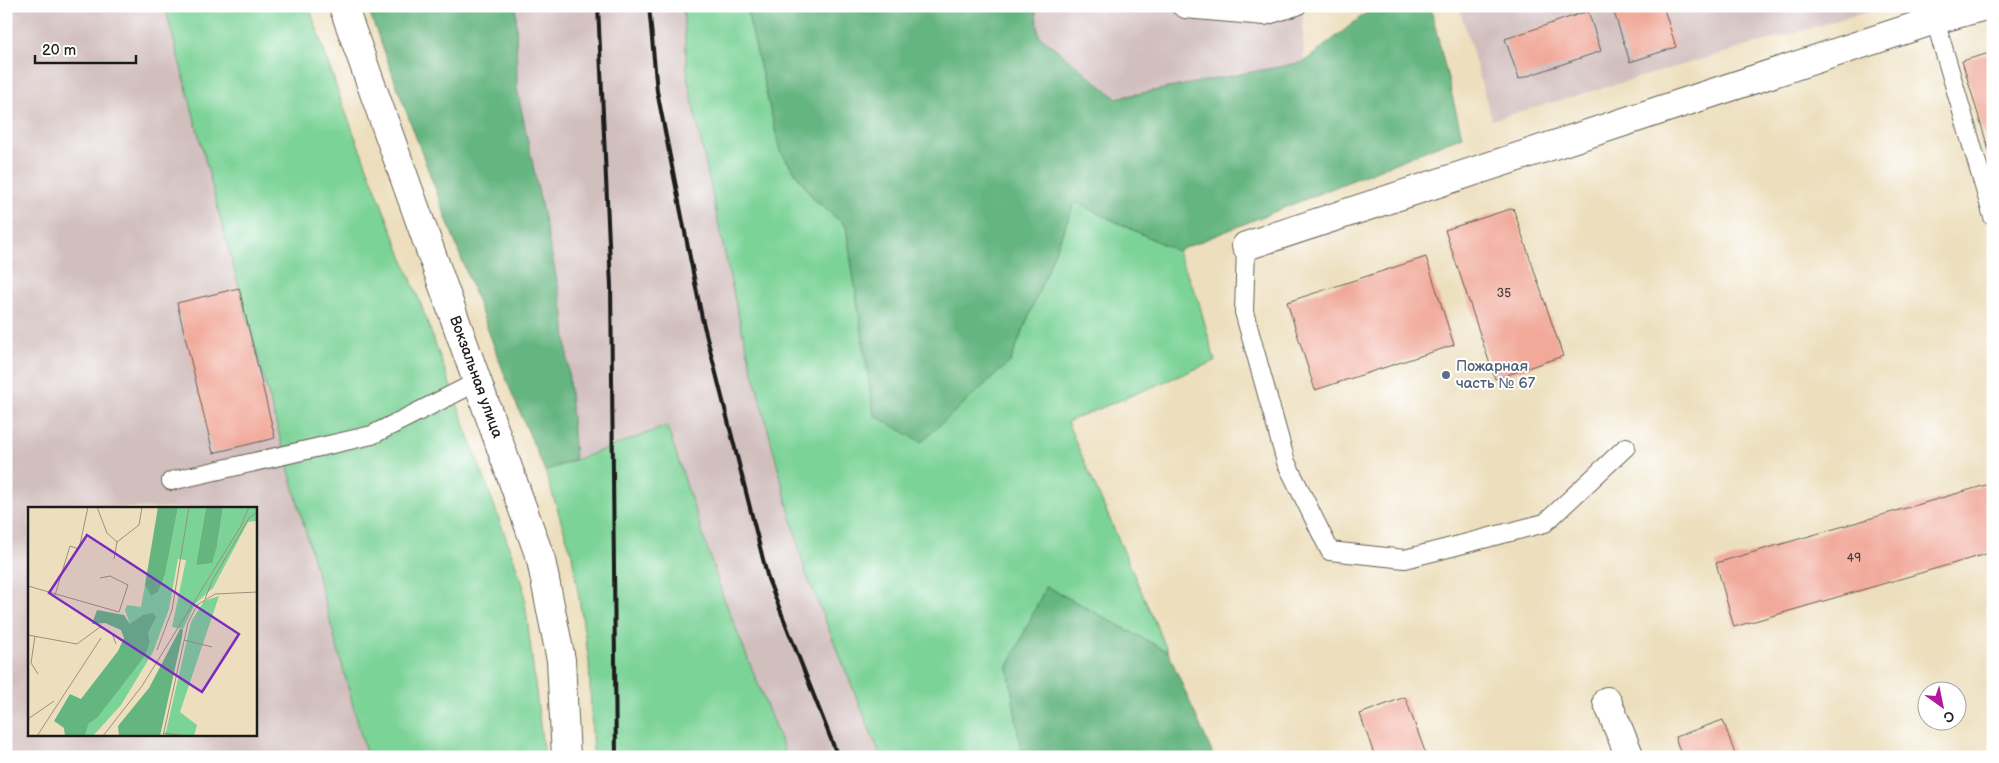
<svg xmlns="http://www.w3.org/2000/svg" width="1999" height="763" font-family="'Balsamiq Sans',sans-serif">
<rect width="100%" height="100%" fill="#fff"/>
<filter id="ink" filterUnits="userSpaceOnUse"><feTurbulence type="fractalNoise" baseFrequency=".02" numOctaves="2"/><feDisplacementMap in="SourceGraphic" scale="10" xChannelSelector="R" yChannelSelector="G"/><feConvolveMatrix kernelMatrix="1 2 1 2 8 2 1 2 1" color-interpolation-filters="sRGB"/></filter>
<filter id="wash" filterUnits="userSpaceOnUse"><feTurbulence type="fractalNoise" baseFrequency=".0096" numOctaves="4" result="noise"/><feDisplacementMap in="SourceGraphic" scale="20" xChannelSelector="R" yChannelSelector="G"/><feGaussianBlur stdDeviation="1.12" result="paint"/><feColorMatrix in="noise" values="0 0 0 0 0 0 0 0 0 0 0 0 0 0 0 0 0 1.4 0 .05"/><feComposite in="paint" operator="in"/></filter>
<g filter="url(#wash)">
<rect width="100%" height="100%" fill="#eddfbd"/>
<path fill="#d1bfbe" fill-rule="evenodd" d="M6 6H165L223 228 367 757H6ZM29 508H255V734H29Z
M516 6H683L688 81 738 315 805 571 881 757H787L723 596 667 426 575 459 564 314 517 89Z
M1035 6H1302L1304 62 1116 98 1039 35Z
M1459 6H1887L1492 120Z"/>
<path fill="#7cd397" stroke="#4c785a" d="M165 6H309L340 98 423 310 523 585 544 757H367L223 228Z
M683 6H746L780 151 815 200 846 226 874 415 1010 362 1075 202 1177 251 1198 299 1215 361 1067 422 1168 652 1046 586 1008 667 1022 757H881L805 571 738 315 688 81Z
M667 426 723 596 787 757H593L589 661 572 555 545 471Z"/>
<path fill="#65b580" stroke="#40684e" d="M367 6H516L517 89 564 314 575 459 545 471 510 389Z
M746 6H1035L1039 35 1116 98 1304 62 1375 6H1430L1462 136 1177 251 1075 202 1010 362 921 442 874 415 846 226 815 200 780 151Z
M1046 586 1168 652 1214 757H1022L1008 667Z"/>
<g id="blocks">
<path fill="#f1a99a" d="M1612 6H1663L1676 47 1630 62Z
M1588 11 1601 51 1519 79 1505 39Z
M1993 52V161H1992L1962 61Z
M1513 208 1563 356 1495 379 1445 230Z
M1426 257 1454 345 1315 390 1287 302Z
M239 288 275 438 213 453 177 303Z
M1993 483V552L1734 627 1716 563Z
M1405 697 1427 757H1375L1360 714Z
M1723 720 1736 757H1682L1675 737Z"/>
</g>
</g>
<g filter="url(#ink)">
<use href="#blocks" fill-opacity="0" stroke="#656054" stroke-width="1"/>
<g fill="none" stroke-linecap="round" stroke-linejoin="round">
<g stroke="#656054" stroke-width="20">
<path id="lane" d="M1180 6 1185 9 1265 16 1297 6
M1935 20 1993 217
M1246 246 1244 312 1286 462 1330 551 1405 559 1545 523 1626 447
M171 481 372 435 477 382"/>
</g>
<g stroke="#656054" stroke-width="30">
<path id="street" d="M343 6 541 560 561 660 566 757
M1246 246 1935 20 1985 6
M1607 701 1630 757"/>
</g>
<use href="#lane" stroke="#fff" stroke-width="18"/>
<use href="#street" stroke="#fff" stroke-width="28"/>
<path stroke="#1c1c1c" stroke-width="4" d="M598 6 611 286 616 757
M649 6 657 91 702 318 768 579 838 757"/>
</g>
</g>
<circle fill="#5c6f8a" stroke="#fff" stroke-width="2" cx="1446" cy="375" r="5"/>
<g text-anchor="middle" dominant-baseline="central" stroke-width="4" stroke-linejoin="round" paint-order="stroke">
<g font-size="12" fill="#513f3c">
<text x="1504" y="293">35</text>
<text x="1854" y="558">49</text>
</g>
<g font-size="15" fill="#4e5e75" stroke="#fff" text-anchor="start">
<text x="1456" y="366">Пожарная<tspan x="1456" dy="17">часть № 67</tspan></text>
</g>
<g font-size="15" fill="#1c1c1c" stroke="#fff">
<text transform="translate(476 377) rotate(70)">Вокзальная улица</text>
</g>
</g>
<g transform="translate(28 507)">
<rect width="229" height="229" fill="#eddfbd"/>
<path d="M150 0H178L168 58 189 39 195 0H229V14L220 15 185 81 167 97 155 122 144 120 158 53 150 52 141 102 125 145 93 198 65 229H57L61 216 117 149 122 135 120 126 102 117 97 103 99 98 113 100 117 78 123 89 130 85 137 68ZM191 89 152 205 169 218 166 229H137L163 115 176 94Z" fill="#7cd397"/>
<path d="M130 0H150L137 68 130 85 123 89 117 78ZM178 0H195L189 39 184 56 168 58ZM69 103 96 108 102 117 115 108 125 106 128 110 120 126 122 135 117 149 69 211 61 216 57 229H37L36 221 26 214 42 187 53 192 90 144 96 131 93 123 77 116 64 117ZM152 122H155L154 130 132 229H91L90 219 121 181Z" fill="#65b580"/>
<path fill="none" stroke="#99917d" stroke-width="1" d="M69 0 79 26 89 35 86 52M89 35 111 18 114 0M0 79 91 105 100 78 82 69 72 71M27 88 42 39 51 42 60 0M177 92 184 74 221 11 229 5M0 128 49 137 72 120 84 126 88 137M7 129 3 156 10 167M156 133 184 140M129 143 144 103 161 0M0 212 26 194M135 226 159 229M9 229 73 131M75 229 114 179 213 19 221 0M135 229 160 116 169 98 187 87 229 85"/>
<path fill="#7b2cbf" fill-opacity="0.15" stroke="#7b2cbf" stroke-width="2.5" d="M59 28 211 127 174 185 21 86Z"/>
<rect width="229" height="229" fill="none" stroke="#1c1c1c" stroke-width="2.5"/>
</g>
<rect width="1999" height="763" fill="none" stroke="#fff" stroke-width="25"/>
<g transform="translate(1942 706) rotate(147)"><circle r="24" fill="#ffffff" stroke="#a4a4a4"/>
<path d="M0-4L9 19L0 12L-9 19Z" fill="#b5179e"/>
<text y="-8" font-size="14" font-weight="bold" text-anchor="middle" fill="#1c1c1c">С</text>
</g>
<path d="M35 55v8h101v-8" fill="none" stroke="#1c1c1c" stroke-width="2.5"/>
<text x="42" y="55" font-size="15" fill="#1c1c1c" stroke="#ffffff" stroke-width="4" paint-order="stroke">20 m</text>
</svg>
